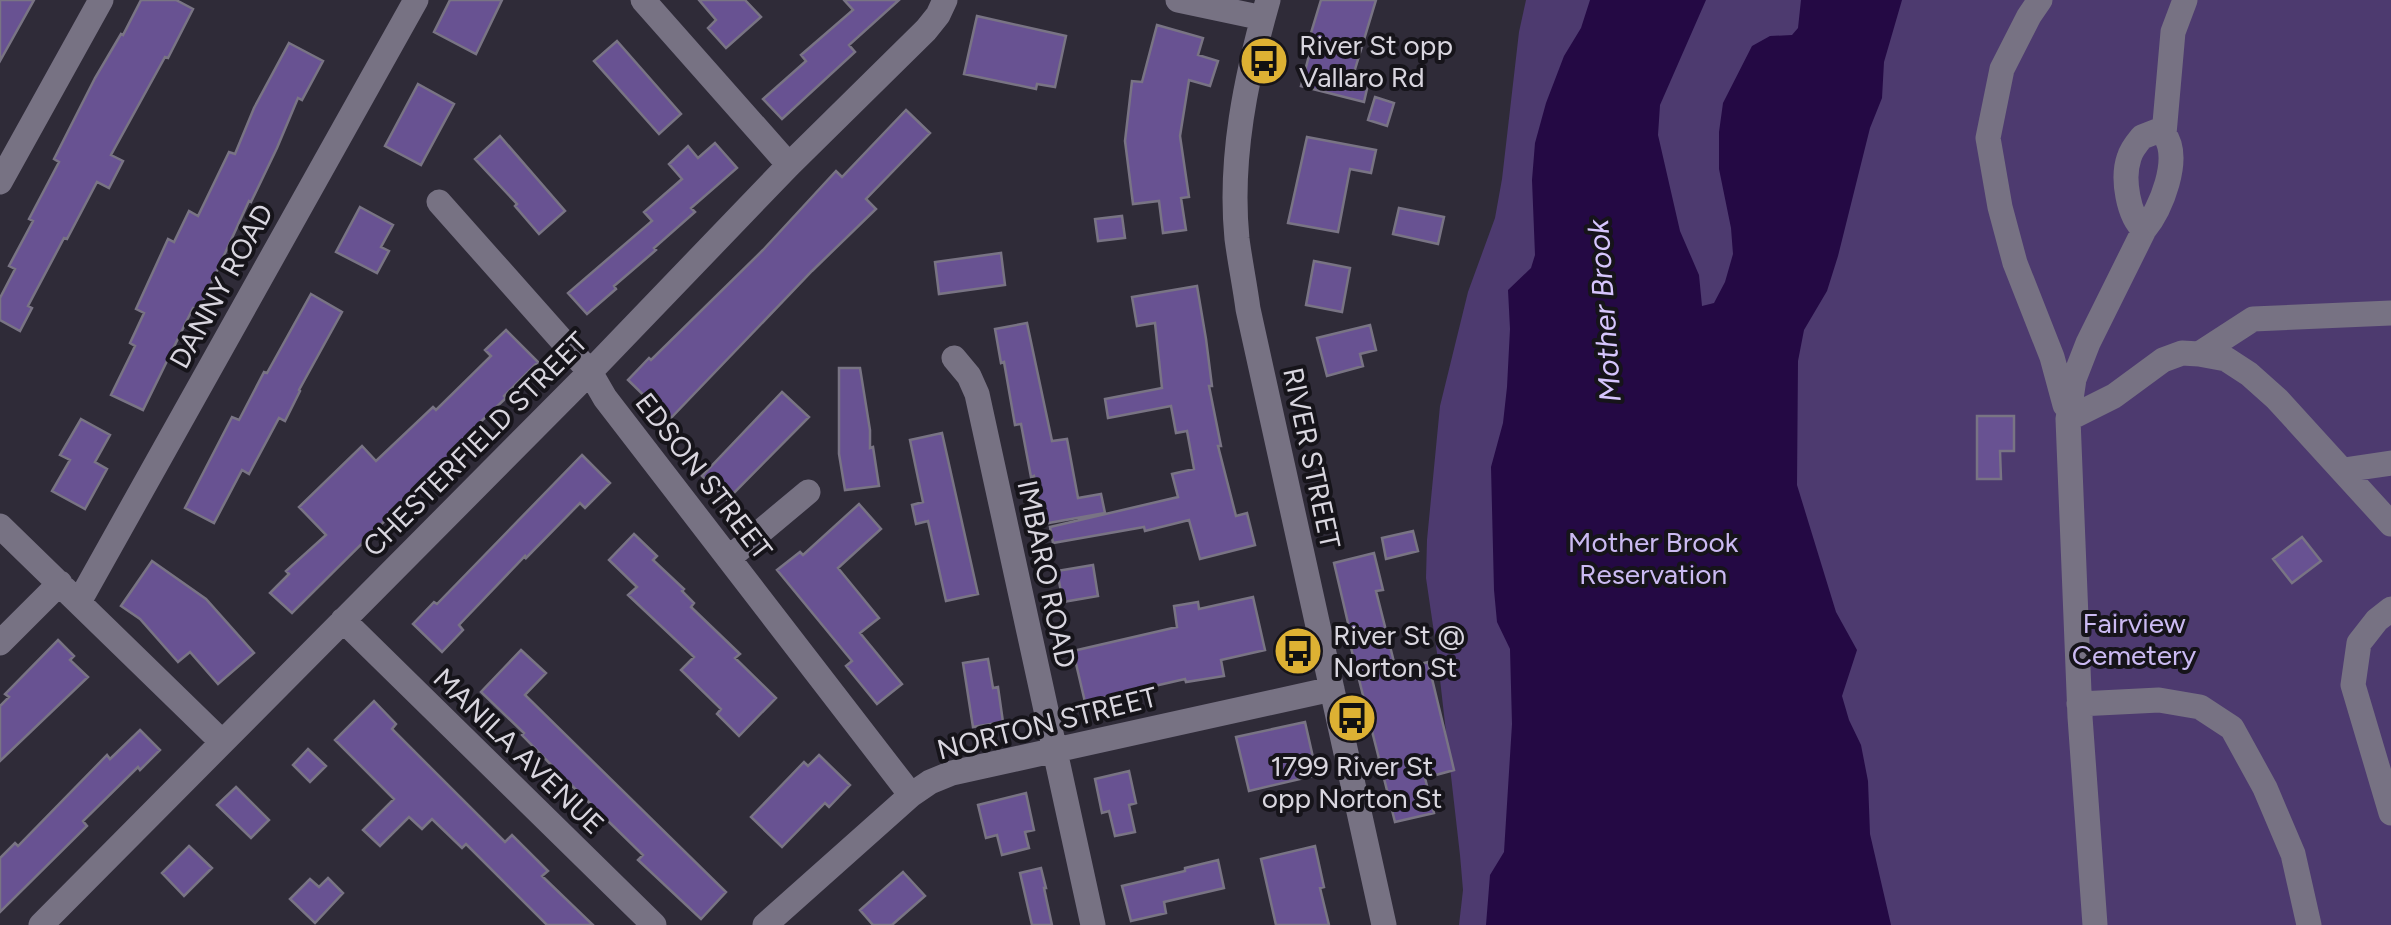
<svg xmlns="http://www.w3.org/2000/svg" width="2391" height="925" font-family="Figtree,sans-serif">
<rect width="100%" height="100%" fill="#2f2b38"/>
<path fill="#4d3a6f" d="M1526 0H2391V925H1459L1463 890 1460 855 1437 653 1426 578 1427 540 1440 406 1468 292 1495 218 1502 179 1519 32Z"/>
<path fill="#240944" d="M1590 0H1706L1660 105 1658 135 1680 231 1699 275 1702 306 1714 303 1725 282 1733 254 1731 228 1719 169V132L1723 103 1752 46 1770 36 1792 35 1798 28 1801 0H1902L1884 62 1882 98 1870 128 1838 256 1827 291 1804 330 1798 361 1797 485 1836 612 1857 650 1842 696 1849 720 1861 745 1868 781 1870 834 1891 925H1486L1490 875 1504 852 1512 724 1510 649 1497 622 1494 590 1491 467 1503 423 1507 387 1510 329 1508 290 1531 268 1535 255 1532 180 1535 143 1546 103 1564 56 1581 28Z"/>
<path fill="#685292" stroke="#797484" stroke-width="2.5" d="M0 0H34L0 61Z
M141 0H176L193 9 168 58 165 57 111 155 123 161 109 188 97 182 67 239 64 238 28 306 32 308 20 331 0 320V298L15 269 9 266 33 221 29 219 59 162 54 159 95 78 121 34 123 35Z
M450 0H502L476 54 434 32Z
M699 0H745L761 17 726 48 708 28 716 20Z
M844 0H899L849 45 855 52 782 119 763 99 806 61 801 55 853 10Z
M1321 0H1376L1353 76 1369 80 1364 102 1301 86 1311 48 1307 46Z
M977 16 1066 36 1055 87 1037 84 1036 89 964 74Z
M1157 25 1203 38 1198 55 1218 61 1210 86 1189 80 1180 136 1189 197 1181 198 1186 230 1163 233 1159 201 1133 204 1125 141 1132 81 1142 82Z
M617 41 681 114 659 134 594 61Z
M289 43 323 61 302 100 298 98 277 148 251 202 249 201 199 310 193 308 143 410 111 395 135 346 130 343 144 313 136 309 168 239 174 242 189 211 198 216 229 152 235 154 254 108Z
M418 84 454 104 421 165 385 146Z
M1375 97 1394 103 1387 126 1368 120Z
M906 110 930 133 866 199 876 209 812 271 669 420 628 380 649 358 651 360 763 250 836 171 842 177Z
M500 136 565 211 539 234 515 206 517 204 475 159Z
M1307 137 1376 150 1371 173 1350 169 1338 232 1288 223Z
M715 143 737 168 691 208 695 212 654 248 656 250 614 286 616 289 587 314 568 293 652 221 644 212 682 179 669 164 688 146 698 158Z
M360 207 393 225 381 247 389 251 377 273 336 252Z
M1399 208 1444 217 1438 244 1393 234Z
M1122 216 1125 238 1098 241 1095 219Z
M1001 253 1005 285 939 294 935 262Z
M1314 261 1350 268 1342 312 1306 305Z
M1197 286 1206 339 1212 386H1209L1221 446H1218L1236 516 1247 513 1255 545 1200 559 1189 520 1145 531 1144 527 1053 543 1050 527 1178 497 1172 474 1194 469 1187 431 1176 433 1171 406 1108 418 1105 399 1162 388 1155 323 1137 326 1132 297Z
M311 294 342 312 299 390 300 391 285 421 279 418 249 474 242 470 214 523 185 508 232 417 239 420 264 372 267 373Z
M1027 323 1052 441 1067 439 1078 498 1101 494 1105 513 1043 524 1034 476 1031 477 1021 424 1015 425 1004 362 1001 363 995 329Z
M1370 325 1376 350 1360 354 1363 366 1327 376 1317 338Z
M506 330 538 362 504 396 506 398 473 429 477 433 445 463 447 465 425 487 422 484 292 613 270 593 289 574 286 571 326 535 299 507 362 446 376 461 433 407 436 410 491 356 485 350Z
M839 368H860L870 430V448L873 447 879 486 845 490 839 454Z
M782 392 809 417 727 500 702 476Z
M1977 416H2014V451H2000L2001 479H1977Z
M81 419 110 435 95 462 107 469 85 509 52 491 70 460 60 455Z
M942 433 978 594 946 601 928 521 916 524 912 505 923 502 910 440Z
M582 455 610 483 585 508 580 503 526 558 525 556 459 625 463 630 442 652 413 624 434 602 437 604Z
M859 504 881 529 838 568 879 618 860 633 902 684 877 704 846 666 852 661 777 570 800 552 803 555Z
M1413 531 1418 551 1386 559 1382 538Z
M634 534 657 556 653 560 684 589 682 591 694 603 691 607 740 654 735 658 776 698 739 736 717 714 721 709 681 670 694 657 628 595 637 587 609 560Z
M2302 537 2321 561 2292 583 2273 559Z
M1374 553 1383 590 1376 591 1396 670 1428 662 1454 770 1425 778 1434 813 1395 822 1345 624 1348 623 1334 563Z
M152 561 206 599 254 653 218 684 190 652 178 662 140 619 121 606Z
M1093 565 1098 596 1063 602 1057 571Z
M1253 597 1265 650 1221 660 1224 676 1186 682 1185 679 1085 702 1073 651 1177 627 1174 606 1198 602 1199 609Z
M58 640 74 656 70 660 88 677 0 761V706L9 697 5 694Z
M521 650 546 673 525 695 726 892 701 919 638 860 643 855 564 778 522 735 524 733 481 692Z
M988 659 993 688 998 687 1003 722 973 727 963 663Z
M374 701 396 724 392 729 505 842 512 835 548 871 542 876 593 925H547L466 844 462 848 432 819 422 829 409 817 380 846 363 830 394 799 335 740Z
M1305 722 1317 775 1249 791 1236 737Z
M140 730 160 750 140 770 138 767 83 821 87 826 0 912V858L15 843 18 846 107 755 110 759Z
M308 749 326 766 310 782 293 765Z
M819 755 850 785 829 807 825 803 782 847 751 817 804 762 808 766Z
M1129 771 1136 803 1129 805 1135 832 1115 836 1109 811 1102 813 1095 779Z
M236 787 269 820 251 838 217 805Z
M1026 793 1034 830 1025 832 1029 848 1002 855 997 835 986 838 978 805Z
M189 846 212 868 184 896 162 873Z
M1315 846 1324 887 1320 888 1329 925H1276L1261 859Z
M1218 860 1224 888 1164 902 1166 913 1131 921 1122 886 1185 871V868Z
M1041 868 1046 888H1044L1052 925H1032L1020 873Z
M903 872 925 896 892 925H873L860 910Z
M328 878 343 893 315 923 290 899 310 879 319 887Z"/>
<g fill="none" stroke-linecap="round" stroke-linejoin="round">
<path stroke="#777283" stroke-width="25" d="M643 0 789 165
M1178 0 1263 18
M1268 0C1246 77 1229 159 1237 239 1240 262 1245 286 1248 309L1384 925
M2040 0 2029 16 2002 69 1988 138 2000 207 2015 263 2052 357 2065 405
M0 182 101 0
M439 202 590 372 605 398 911 795
M2144 230C2128 216 2122 178 2129 158 2131 150 2137 143 2142 137L2160 130 2164 134
M2199 354 2253 319 2391 313
M954 358 969 376 977 394 1093 925
M2068 419 2114 396 2163 360 2182 353 2199 354 2226 359 2249 374 2277 399 2391 524
M2344 470 2391 463
M0 526 222 742
M729 558 808 492
M79 602 416 0
M2391 609 2377 620 2359 643 2353 685 2391 813
M343 620 654 925
M0 643 60 583
M2079 704 2159 700 2200 707 2232 728 2265 788 2293 854 2309 925
M41 925 590 372 789 165 926 30 938 15 945 0
M765 925 911 795 930 782 952 773 1332 689
M2095 925 2080 717 2068 419 2074 379 2088 343 2144 230C2161 209 2182 158 2164 134L2173 32 2185 0"/>
</g>
<defs>
<g id="bus-disc" transform="scale(2.5)"><circle r="9.5" fill="#ddb133" stroke="#16141a"/><path d="M-5-6H5V4H4V6H2V4H-2V6H-4V4H-5ZM-3.5-4V0h7V-4ZM-3.5 1.2v1.5H-2V1.2ZM2 1.2v1.5H3.5V1.2Z" fill="#111"/></g>
</defs>
<g fill-rule="evenodd">
<use href="#bus-disc" x="1264" y="61"/>
<use href="#bus-disc" x="1298" y="651"/>
<use href="#bus-disc" x="1352" y="718"/>
</g>
<g text-anchor="middle" dominant-baseline="central" stroke-width="8" stroke-linejoin="round" paint-order="stroke">
<g font-size="28" fill="#d9d6df" stroke="#16141a" text-anchor="start">
<text x="1299" y="45">River St opp<tspan x="1299" dy="32">Vallaro Rd</tspan></text>
<text x="1333" y="635">River St @<tspan x="1333" dy="32">Norton St</tspan></text>
<text x="1352" y="766" text-anchor="middle">1799 River St<tspan x="1352" dy="32">opp Norton St</tspan></text>
</g>
<g font-size="28" fill="#d9d6df" stroke="#16141a">
<text transform="translate(221 286) rotate(-61)">DANNY ROAD</text>
<text transform="translate(475 444) rotate(-45)">CHESTERFIELD STREET</text>
<text transform="translate(1312 458) rotate(78)">RIVER STREET</text>
<text transform="translate(704 476) rotate(52)">EDSON STREET</text>
<text transform="translate(1047 574) rotate(78)">IMBARO ROAD</text>
<text transform="translate(1047 723) rotate(-14)">NORTON STREET</text>
<text transform="translate(519 751) rotate(44)">MANILA AVENUE</text>
</g>
<g font-size="28" fill="#cbbaf2" stroke="#16141a">
<text x="1653" y="542">Mother Brook<tspan x="1653" dy="32">Reservation</tspan></text>
<text x="2134" y="623">Fairview<tspan x="2134" dy="32">Cemetery</tspan></text>
</g>
<g font-size="30" font-style="italic" fill="#d6c5fd" stroke="#16141a">
<text transform="translate(1604 311) rotate(-94)">Mother Brook</text>
</g>
</g>
</svg>
